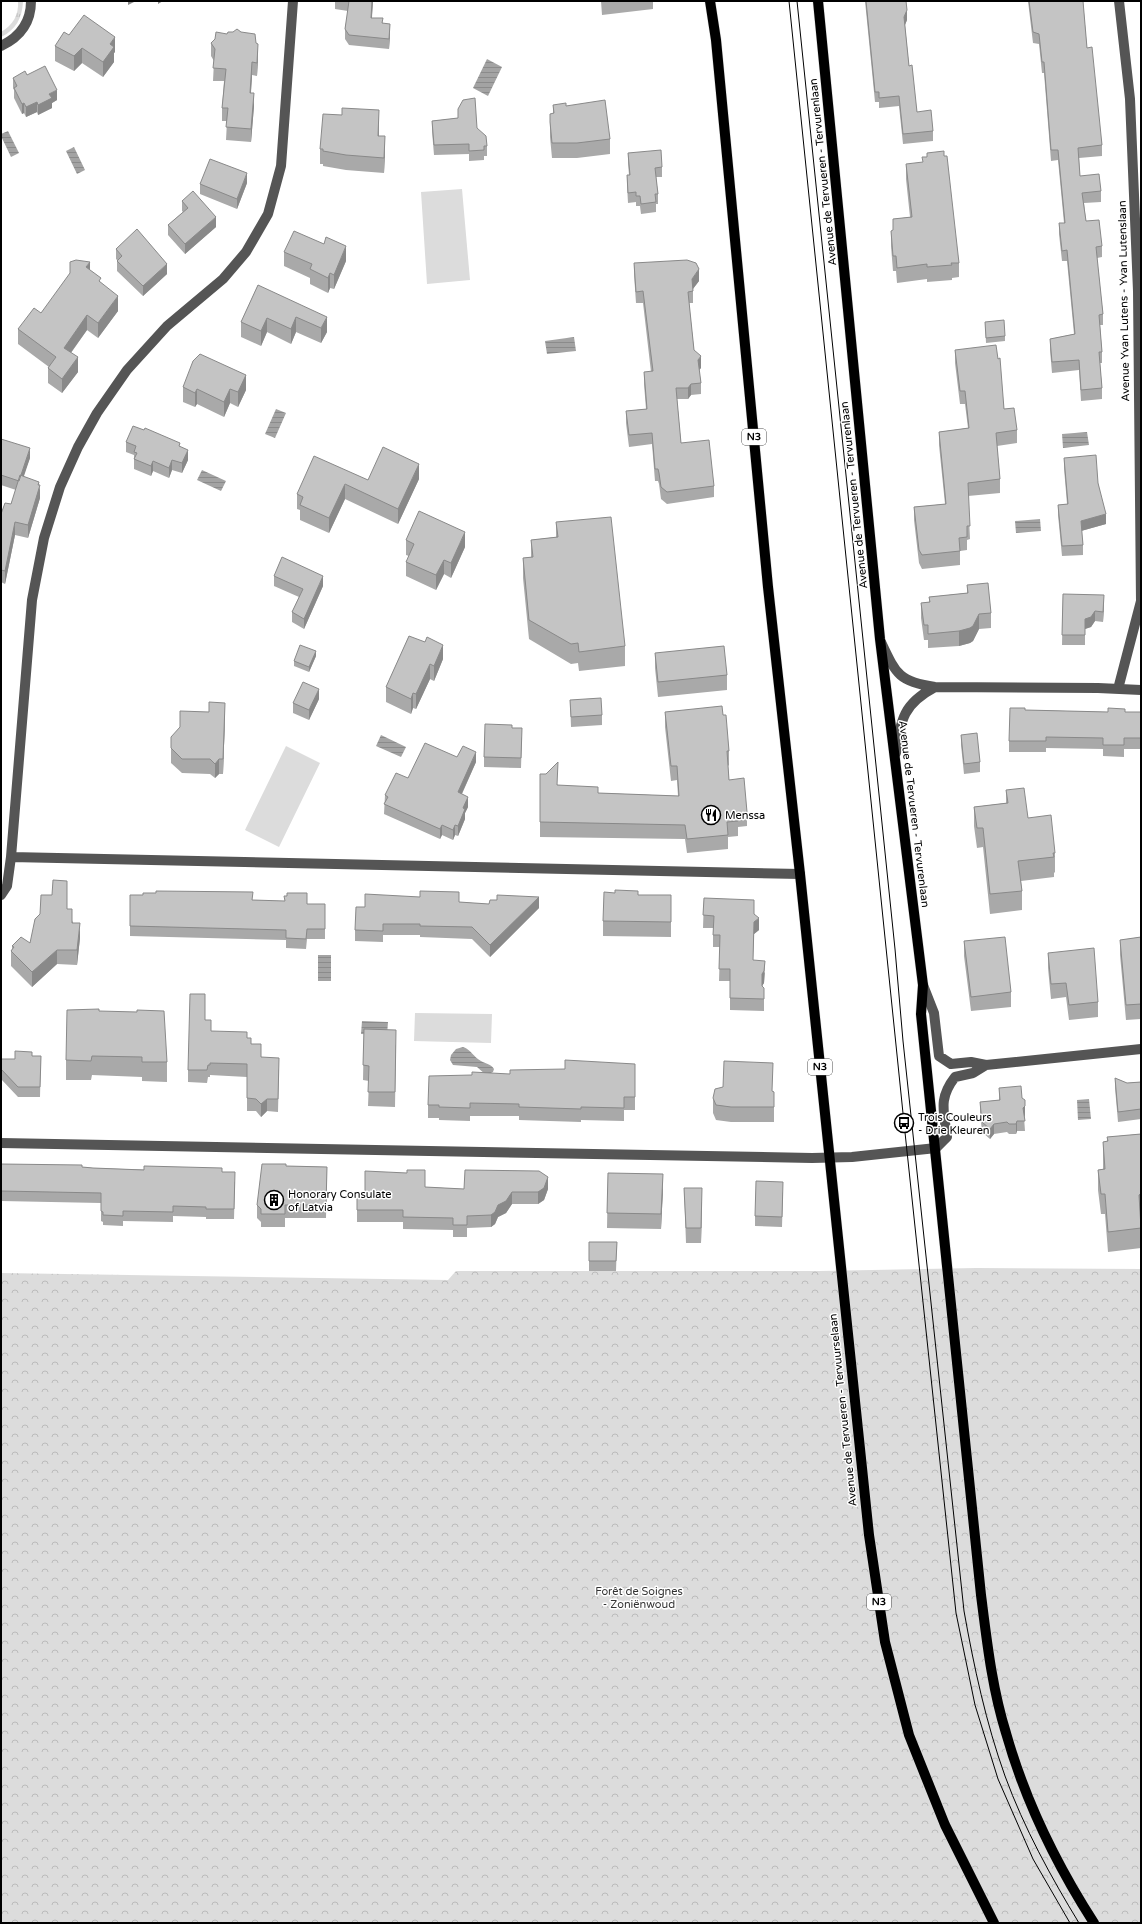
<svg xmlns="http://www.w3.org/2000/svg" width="1142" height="1924" font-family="'Varela Round',sans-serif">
<defs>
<pattern id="grass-tufts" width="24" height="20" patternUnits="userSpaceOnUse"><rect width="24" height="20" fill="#dcdcdc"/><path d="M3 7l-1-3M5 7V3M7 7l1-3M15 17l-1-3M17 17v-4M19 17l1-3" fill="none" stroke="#bbb"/></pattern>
<pattern id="forest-crowns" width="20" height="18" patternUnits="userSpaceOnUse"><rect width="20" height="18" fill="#dcdcdc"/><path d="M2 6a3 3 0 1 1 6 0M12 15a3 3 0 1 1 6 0" fill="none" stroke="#bbb"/></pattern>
<pattern id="water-rules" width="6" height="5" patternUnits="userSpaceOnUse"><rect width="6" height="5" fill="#a3a3a3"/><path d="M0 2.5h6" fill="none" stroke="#8b8b8b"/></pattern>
</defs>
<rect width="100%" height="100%" fill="#fff"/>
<path fill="url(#grass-tufts)" d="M18 1 23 2C22 18 16 30 1 37V32C13 25 19 15 18 1Z"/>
<path fill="url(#forest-crowns)" d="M976 1268 1141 1269V1923H1V1273L448 1280 456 1271H820Z"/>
<path fill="#dcdcdc" d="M462 189 470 280 427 284 421 192Z
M286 746 320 763 279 847 245 830Z
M415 1013 492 1014 491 1043 414 1041Z"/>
<path fill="url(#water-rules)" d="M487 59 502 67 488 96 473 88Z
M8 131 19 153 11 157 1 136V134Z
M74 147 85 170 77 174 66 151Z
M574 337 576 351 547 354 545 341Z
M276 409 286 413 275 438 265 434Z
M1087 432 1089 445 1063 448 1062 434Z
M202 470 226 481 221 491 197 480Z
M1040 519 1041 531 1016 533 1015 521Z
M381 735 406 747 401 757 376 746Z
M318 955H331V981H318Z
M362 1021 388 1022 387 1035 361 1034Z
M463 1047C472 1050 473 1057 481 1061 486 1064 491 1064 494 1069L493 1072 486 1075 477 1067 453 1065 450 1060 451 1055 456 1049Z
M1089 1099 1091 1119 1078 1120 1077 1100Z"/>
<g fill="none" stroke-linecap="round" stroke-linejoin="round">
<g stroke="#dbdbdb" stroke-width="11">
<path id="major" d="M710 1 716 40 768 587 800 874 869 1535 885 1642 909 1735 945 1825 994 1923
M818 1 880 639 923 985 921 1014 981 1595C987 1642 992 1688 1006 1733 1025 1800 1056 1864 1094 1923"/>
</g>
<path stroke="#555" stroke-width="10" d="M1119 1 1130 99 1138 291 1141 602
M1 46C20 37 31 22 31 1
M881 642C896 674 899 682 935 687L1098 688 1141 690
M1118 689 1141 601
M896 753C901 719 903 704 935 687
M11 857 800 874
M1 895 7 886 11 857 32 600 44 538 60 487 78 447 97 413 127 370 167 326 223 279 246 252 268 214 281 166 293 1
M923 985 934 1013 939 1056 951 1064 971 1062 986 1065 1141 1049
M1 1143 812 1158 852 1157 936 1148 947 1137C944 1111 938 1099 955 1077L973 1073 986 1065"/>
<use href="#major" stroke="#000" stroke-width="10"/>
<path stroke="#000" stroke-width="1" d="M789 1 904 1123 956 1613 975 1705 998 1779 1033 1859 1070 1923
M797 1 895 949 903 1041 964 1611C974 1667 986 1723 1005 1776 1024 1828 1051 1877 1079 1923"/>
</g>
<path fill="#a9a9a9" d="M335 1H373L372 18 383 23 390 34 389 49 349 45 345 39V29L348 11 335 9Z
M601 1H653V9L602 15Z
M865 1H906L907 20 905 25 909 66 917 112 933 131V141L903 144 899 106 879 108V102H875Z
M1028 1H1083L1087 48 1102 145V156L1079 158 1080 176 1101 191V202L1084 203 1086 221 1102 246V257L1097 258 1103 314V325H1100L1102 352V363H1100L1102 388V399L1081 401 1079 370 1052 373 1050 350V339L1074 334 1067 261H1062L1059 234V223H1064L1058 160 1051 161 1044 73H1042L1039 44 1033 43Z
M69 35 115 52 114 53V62L103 77 82 63 74 71 55 61V46Z
M211 43H256L258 57 257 76 252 75 251 93 254 106 251 142 226 140 227 121H222V108L224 81H213L214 61 211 56Z
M27 75 57 100 52 103V108L38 115 37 112 26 117 24 113 22 114 14 98V90L13 88V78Z
M553 105 566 106 610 139V154L577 158H552L550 137V122L553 113Z
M458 109 477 128 487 146V156H484V160L469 161V154L434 155 432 131V121L458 118Z
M379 125V136L385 151 384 173 346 170 323 166V164H320V149Z
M628 153 662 167V177H656L658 194V204H656V212L641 214 640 206H636V202L628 203 627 185V175H629L628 163Z
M906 164 959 263V277L952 278V280L927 282V279L897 283 896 271H893L891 246V231H893V219L910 217 906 179Z
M247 183 237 209 200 194V184Z
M182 201 216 227 185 254 168 235V225L183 212 182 211Z
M116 249 167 274 143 296 117 271V260L116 259Z
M284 252 346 261 334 289 330 288 328 293 310 284V278L284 266Z
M634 263 699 281 693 289V303H689L694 350 701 368 699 370 701 383V394L691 395 688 399H677L681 443 714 486V497L667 504 661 499 659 484 658 481H655L652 444 629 447 626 423V411L646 409 644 384V372H651L643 303H636L634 274Z
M90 270 101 283 118 311 98 338 87 330 71 353 78 372 62 393 48 383V368L49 367 18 344V329L41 313Z
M258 285 327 332 321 343 296 332 291 344 267 332 261 346 241 337V322Z
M985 322 1005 336V341L986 343Z
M955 350 998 359 1004 409 1017 430V443L997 446 1000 479V493L968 496 970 539 967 540V550L960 551V565L922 569 919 563 914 520V507L945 504 939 445V432L968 428 965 404H960L955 363Z
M246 375V390L238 407 230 403 224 417 197 404 195 407 183 402V387Z
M1 439 30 458 23 476 39 485 40 498 28 538 15 535 5 584 1 582V514L11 504 16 490 1 485Z
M126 442 180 446 188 460 182 473 172 470 169 478 153 471 151 476 134 469V455L126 452Z
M1064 458 1098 483 1106 524 1081 531 1083 545V555L1062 556 1058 515V505L1067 504 1064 468Z
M419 479 398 524 345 499 329 533 300 520V510L297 509V494L368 480Z
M556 522 625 646V666L579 671 578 663 571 664 529 639 523 578V558L531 557V540L556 537Z
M406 540 465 547 451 578 444 574 436 590 406 576V562L409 556 406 555Z
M274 576 323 586 304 629 292 622V612L299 597 274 586Z
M967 585 991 613V628L979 629 973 641 970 643 959 646 928 648V640H924L921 618V603L929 602V597L967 593Z
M1063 594 1104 605 1103 622 1095 621 1091 627 1085 629V645H1062Z
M409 636 443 659 434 681 430 679 416 709 413 708 411 714 386 702V687Z
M655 653 727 675V690L658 697 655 668Z
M316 656 309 672 294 666V661Z
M319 699 309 720 293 713V703Z
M570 700 602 715V725L571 727Z
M1025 710 1108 712H1141V749H1124V757L1103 756V749L1046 748V752H1009V741Z
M209 712 225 718 223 774H219L215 778 210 774 182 773 171 763V737Z
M665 712 723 715 729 751V765L728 766 729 780 747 812V826L738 827V836L728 837V849L687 853 685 839 540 837V774L558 785 598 793 678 796 677 780 671 781 665 727Z
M512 728 522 738 521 768 484 767V757Z
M961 735 980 762V772L964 774 961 745Z
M457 757 476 762 462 794 468 807 465 813V819L458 836 455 835 453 840 442 835 440 839 384 814 385 795 408 778Z
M1006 790 1055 853V872L1054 873V877L1021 881 1022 891V910L990 914 983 847 977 848 974 826V807L1006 803Z
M130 895 253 900 307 904H325V939H307L306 949 286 948V940L130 936Z
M638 895H671V937L603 936V921Z
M704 898 754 914 759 930 754 934 753 960 765 973 764 983 762 986 764 1000V1011L730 1010V981H719L720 947H713V928H703Z
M459 902 539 908 490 957 472 939 420 937V935H383V942L355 941V930L365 907Z
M67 909 80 938 77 965 57 964 32 987 11 966V951L12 949V946L30 943Z
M1141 937V1019L1126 1020 1120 955V940Z
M964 941 1011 992V1007L971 1011 964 956Z
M1048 953 1098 1002V1017L1069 1020 1066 997 1051 999 1048 968Z
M99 1011 167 1062V1082L142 1081V1077L92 1075 91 1080H66V1060Z
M205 1020 211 1031 247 1038 261 1057 279 1070 278 1112 267 1111 261 1117 256 1111H247V1077L210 1075V1077H208L207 1083 188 1082V1070Z
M364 1029 396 1045 395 1107 368 1106 369 1081 363 1080Z
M32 1056H41L40 1097H18L1 1079V1059H15Z
M635 1064V1110H624V1121L581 1120V1122L519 1120V1116H470V1121L439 1120V1118H428V1105L510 1074Z
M1115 1078 1127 1083 1141 1082V1119L1118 1122 1115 1088Z
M999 1088 1022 1098 1025 1116 1024 1117 1025 1131H1017L1016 1134H1009L1007 1132 994 1134 990 1139 982 1132 980 1112V1102L999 1100Z
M773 1091 774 1092V1122H731L716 1120 713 1113V1098Z
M1141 1134V1213H1140L1141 1228V1248L1108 1252 1105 1214H1101L1098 1190V1170L1103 1169V1142L1107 1141V1137Z
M1 1164 82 1167 93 1168 222 1172 235 1182 234 1219H206V1217L173 1216V1222L123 1221V1226L103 1225V1222L101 1221V1203L1 1201Z
M286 1166 327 1167 326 1218H285V1227H261V1222L257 1218V1205Z
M608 1173 663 1189 661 1229 607 1228Z
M425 1187 464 1189H548L544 1200 538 1204H512L506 1213 498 1217 495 1224 491 1227 467 1228V1237H453V1230L403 1229V1222H357V1195H365Z
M684 1188 702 1203 701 1243H686Z
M783 1192 782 1227 755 1226V1216Z
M617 1242 616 1271H589V1261Z"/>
<path fill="#898989" d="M128 1H136L128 5Z
M158 1H163L158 4Z
M372 1H373L371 28V18Z
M907 10V20L904 27V17Z
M390 24V34L389 49V39Z
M115 37V52L114 53V62L103 77V62L110 44Z
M258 44V57L257 76V63Z
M82 48V63L74 71V56Z
M252 62V75L250 106V93Z
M57 90V100L52 103V108L38 115V105L49 94Z
M254 93V106L251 142V129Z
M37 102V112L26 117V107Z
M24 103V113L22 114V104Z
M379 110V125L378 151V136Z
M385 136V151L384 173V158Z
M247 173V183L237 209V199Z
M216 217V227L185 254V244Z
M346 246V261L334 289V275Z
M90 262V277L86 267Z
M167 264V274L143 296V286Z
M699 269V281L692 290V279Z
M330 273V288L328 293V278Z
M118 296V311L98 338V323Z
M87 315V330L64 362V348Z
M296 317V332L291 344V329Z
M327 317V332L321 343V328Z
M267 318V332L261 346V331Z
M701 356V368L698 371V360Z
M78 357V372L62 393V379Z
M246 375V390L238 407V392Z
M691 384V395L688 399V388Z
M197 389V404L195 407V393Z
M230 389V403L224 417V402Z
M30 448V458L19 491V481Z
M188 450V460L182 473V463Z
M172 460V470L169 478V468Z
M153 461V471L151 476V466Z
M419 464V479L398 524V509Z
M39 482V490L40 485V498L28 538V525Z
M345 484V499L329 533V518Z
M1106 514V524L1081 531V521Z
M15 522V535L5 584V571Z
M465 532V547L451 578V563Z
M444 560V574L436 590V575Z
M323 576V586L304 629V619Z
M1104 595V605L1103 622V612Z
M2 604V619L1 624V609Z
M1095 611V621L1091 627 1085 629V645V619Z
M979 614V629L973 641 970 643 959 646V631Z
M443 645V659L434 681V666Z
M316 651V656L309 672V667Z
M430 664V679L416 709V694Z
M319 689V699L309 720V710Z
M413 693V708L411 714V699Z
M225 703V718L223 774V759Z
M476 752V762L458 802V792Z
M219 759V774L215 778V764Z
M468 797V807L465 813V819L458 836V826L463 808Z
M442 825V835L440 839V829Z
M455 825V835L453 840V830Z
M539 897V908L490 957V945Z
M759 918V930L754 934V922Z
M80 923V938L77 965V950Z
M57 950V964L32 987V972Z
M765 961 764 983 762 986V974Z
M267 1099V1111L261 1117V1104Z
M1025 1106V1116L1023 1118V1108Z
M1017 1121V1131L1016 1134V1124Z
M994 1124V1134L990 1139V1129Z
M663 1174V1189L661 1229V1214Z
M548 1177V1189L544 1200 538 1204V1192Z
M702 1188V1203L701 1243V1228Z
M512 1192V1204L506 1213 498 1217 495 1224 491 1227V1215L498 1205Z
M1141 1193V1213L1139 1214V1195Z"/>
<path fill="#c4c4c4" stroke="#898989" d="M349 1H372L371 18H383L382 23 390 24 389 39 349 35 345 29Z
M866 1H906L907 10 904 17 909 66 912 65 917 112 931 110 933 131 903 134 899 96 879 98V92H875Z
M1029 1H1083L1087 48 1092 47 1102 145 1078 148 1080 176 1099 174 1101 191 1082 193 1086 221 1099 220 1102 246 1096 247 1103 314 1099 315 1102 352H1099L1102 388 1081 390 1079 360 1052 362 1050 339 1075 334 1067 250 1062 251 1059 223H1065L1058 150H1051L1044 62H1042L1039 34 1033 32Z
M84 15 115 37 110 44 114 47 103 62 82 48 74 56 55 46 64 32 69 35Z
M237 29 241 32 255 34 256 43 258 44 257 63 252 62 250 93H254L251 129 226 127 228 108H222L226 69 213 68 215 49 211 43 215 39 216 32 227 34 228 32H233Z
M45 66 57 90 49 94 52 98 38 105 37 102 26 107 24 103 22 104 14 88 17 86 13 78 25 71 27 75Z
M475 98 477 128 486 136 487 146H484V150L469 151V144L434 145 432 121 458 118V109L463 100Z
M605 100 610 139 577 143H552L550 122V114L554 113 553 105 566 103V106Z
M342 108 379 110 378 136H385L384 158 346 155 323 151V149H320L323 114 342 115Z
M661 150 662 167 655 168 658 194H655L656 202 641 204 640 196H636V192L628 193 627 175H630L628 153Z
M944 151V156H947L959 263H951L952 265 927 267V264L897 268 896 256H893L891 231 893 230V219L912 217 906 164 923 162 922 157H927V153Z
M210 159 247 173 237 199 200 184Z
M193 191 216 217 185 244 168 225 188 208 182 201Z
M137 229 167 264 143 286 117 261 122 256 116 249Z
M294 231 324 244 326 237 346 246 334 275 330 273 328 278 310 269 312 264 284 252Z
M76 260 90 262 86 267 101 278 99 281 118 296 98 323 87 315 64 348 78 357 62 379 48 368 56 357 18 329 34 308 41 313 70 273V262Z
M687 260 696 263 699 269 692 279 693 291 688 292 694 350 701 356 698 360 701 383 691 384 688 388H676L681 443 709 440 714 486 667 492 661 487 659 473 658 469H655L652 433 629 435 626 411 647 409 644 372 653 371 643 291 636 292 634 263Z
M258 285 327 317 321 328 296 317 291 329 267 318 261 331 241 322Z
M1004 320 1005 336 986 338 985 322Z
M996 345 998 359 1000 358 1004 409 1014 408 1017 430 996 433 1000 479 968 483 970 526H967V537L959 538 960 551 922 555 919 550 914 507 946 504 939 432 969 428 965 391H960L955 350Z
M200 354 246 375 238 392 230 389 224 402 197 389 195 393 183 387 193 361Z
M133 426 144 430 145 428 180 443 179 446 188 450 182 463 172 460 169 468 153 461 151 466 134 459 137 453 134 452 136 446 126 442Z
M1 439 30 448 19 481 1 475Z
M383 447 419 464 398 509 345 484 329 518 300 505 303 497 297 494 314 456 368 480Z
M1096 455 1098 483 1106 514 1081 521 1083 545 1062 546 1058 505 1068 504 1064 458Z
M20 475 39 482 38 485H40L28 525 15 522 5 571 1 570V514L5 503 11 504Z
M419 511 465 532 451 563 444 560 436 575 406 562 414 544 406 540Z
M611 517 625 646 579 652 578 643 571 644 529 620 523 558 533 557 531 540 558 537 556 522Z
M282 557 323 576 304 619 292 612 303 589 274 576Z
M988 583 991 613 979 614 973 626 970 628 959 631 928 634V625H924L921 603 930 602 929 597 968 593 967 585Z
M1063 594 1104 595 1103 612 1095 611 1091 617 1085 619V635H1062Z
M409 636 425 642 427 637 443 645 434 666 430 664 416 694 413 693 411 699 386 687Z
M300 645 316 651 309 667 294 661Z
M724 646 727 675 658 682 655 653Z
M303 682 319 689 309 710 293 703Z
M601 698 602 715 571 717 570 700Z
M209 702 225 703 223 759H219L215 764 210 759H182L171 748V737L180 727V711L209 712Z
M722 706 723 715H726L729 751H727L729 780 744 778 747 812 737 813 738 821 727 822 728 835 687 839 685 825 540 822V774H546L558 762 557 785 598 787V793L679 796 677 766H671L665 712Z
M1010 708H1025V710L1108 712V708L1125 709V712H1141V738H1124V745H1103V738L1046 737V741H1009Z
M485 724 512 725V728H522L521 758 484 757Z
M977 733 980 762 964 764 961 735Z
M425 743 457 757 463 746 476 752 458 792 468 797 463 808 465 809 458 826 455 825 453 830 442 825 440 829 384 804 388 797 385 795 396 773 408 778Z
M1024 788 1028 818 1051 815 1055 853H1053L1054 857 1018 861 1022 891 990 894 983 828H977L974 807 1008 803 1006 790Z
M53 880 67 881V909H72V923H80L77 950H57L32 972 11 951 14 947 12 946 21 937 30 943 35 919 40 914 41 895H52Z
M615 890 638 891V895H671V922L603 921 604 892 615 893Z
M156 891 253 892 252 900 285 901 284 896H287V893H307V904H325V929H307L306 939 286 938V930L130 926V895H143V893H156Z
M420 891 459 892V902L489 904 490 900H497V895L539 897 490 945 472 927 420 926V924H383V931L355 930 356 907H365V894L420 897Z
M704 898 754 900V914L759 918 754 922 753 960 765 961 764 971 762 974V986L764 988V999L730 998V969H719L720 935H713L714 916 703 915Z
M1005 937 1011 992 971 997 964 941Z
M1141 937V1004L1126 1005 1120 940Z
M1094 948 1098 1002 1069 1005 1066 983 1051 984 1048 953Z
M190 994H205V1020H211V1031L247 1032V1038H251V1044H261V1057L279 1058 278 1099H267L261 1104 256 1099 247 1098V1064L210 1063V1065H208L207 1070H188Z
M99 1009V1011L137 1012V1010L164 1011 167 1062H142V1057L92 1056 91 1061 66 1060 67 1010Z
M364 1029 396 1030 395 1092H368L369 1066 363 1065Z
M15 1051 32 1052V1056H41L40 1087H18L1 1069V1059H15Z
M565 1060 635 1064V1097H624V1108L581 1107V1109L519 1107V1104L470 1103V1108L439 1107V1105H428L429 1076 472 1075V1072L510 1074V1070L565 1069Z
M724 1061 773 1063 772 1091 774 1092V1107H731L716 1105 713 1098 715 1089 723 1087Z
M1115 1078 1127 1083 1141 1082V1109L1118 1112Z
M1021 1086 1022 1098 1025 1100V1106L1023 1108 1025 1121H1017L1016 1124H1009L1007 1122 994 1124 990 1129 982 1122 980 1102 1000 1100 999 1088Z
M1141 1134V1193L1139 1195 1141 1228 1108 1232 1105 1194H1101L1098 1170 1105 1169 1103 1142 1108 1141 1107 1137Z
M1 1164 82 1165V1167L93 1168 144 1170V1166L222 1168V1172H235L234 1209H206V1207L173 1206V1212L123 1211V1216L103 1215V1212L101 1211V1193L1 1191Z
M262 1164H286V1166L327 1167 326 1205H285V1214H261V1209L257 1205Z
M407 1170H425V1187L464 1189 465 1170 539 1171 548 1177 544 1188 538 1192H512L506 1201 498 1205 495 1212 491 1215 467 1216V1225H453V1218L403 1217V1210H357V1195H365V1171L407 1173Z
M608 1173 663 1174 661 1214 607 1213Z
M756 1181 783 1182 782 1217 755 1216Z
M684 1188H702L701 1228H686Z
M589 1242H617L616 1261H589Z"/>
<defs>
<g id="restaurant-ring" transform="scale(1)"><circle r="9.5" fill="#fff" stroke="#000" stroke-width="1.5"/><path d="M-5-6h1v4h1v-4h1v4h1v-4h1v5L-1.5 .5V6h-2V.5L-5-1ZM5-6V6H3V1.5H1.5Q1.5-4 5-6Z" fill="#000"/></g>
<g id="bus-ring" transform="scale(1)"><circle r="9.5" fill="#fff" stroke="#000" stroke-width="1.5"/><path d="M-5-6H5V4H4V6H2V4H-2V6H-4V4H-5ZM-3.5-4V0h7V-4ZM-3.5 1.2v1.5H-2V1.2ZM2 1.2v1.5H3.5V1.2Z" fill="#000"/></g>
<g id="building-ring" transform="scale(1)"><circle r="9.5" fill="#fff" stroke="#000" stroke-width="1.5"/><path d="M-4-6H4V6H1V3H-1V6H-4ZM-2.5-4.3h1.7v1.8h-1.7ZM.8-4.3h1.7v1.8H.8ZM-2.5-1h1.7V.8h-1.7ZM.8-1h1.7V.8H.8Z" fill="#000"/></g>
</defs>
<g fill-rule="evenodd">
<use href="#restaurant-ring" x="711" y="815"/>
<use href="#bus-ring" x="904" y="1123"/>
<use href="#building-ring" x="274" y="1200"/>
</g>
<g text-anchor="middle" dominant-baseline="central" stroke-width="3" stroke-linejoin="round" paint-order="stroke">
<g fill="#fff" stroke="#4c4c4c" stroke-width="1">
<rect x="742" y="429" width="24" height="16" rx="3"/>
<rect x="808" y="1059" width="24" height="16" rx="3"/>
<rect x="867" y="1594" width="24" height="16" rx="3"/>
</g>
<g font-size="10" font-weight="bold" fill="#000">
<text x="754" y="437">N3</text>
<text x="820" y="1067">N3</text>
<text x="879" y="1602">N3</text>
</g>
<g font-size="11" fill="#000" stroke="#fff">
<text transform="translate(823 172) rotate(-96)">Avenue de Tervueren - Tervurenlaan</text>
<text transform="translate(1124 301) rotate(-91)">Avenue Yvan Lutens - Yvan Lutenslaan</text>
<text transform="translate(854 495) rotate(-96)">Avenue de Tervueren - Tervurenlaan</text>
<text transform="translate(914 814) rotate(83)">Avenue de Tervueren - Tervurenlaan</text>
<text transform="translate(843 1410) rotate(-96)">Avenue de Tervueren - Tervuurselaan</text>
</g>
<g font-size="11" fill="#000" stroke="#fff" text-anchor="start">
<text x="725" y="815">Menssa</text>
<text x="918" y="1117">Trois Couleurs<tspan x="918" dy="13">- Drie Kleuren</tspan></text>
<text x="288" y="1194">Honorary Consulate<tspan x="288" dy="13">of Latvia</tspan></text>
</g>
<g font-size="11" fill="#333" stroke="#fff">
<text x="639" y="1591">Forêt de Soignes<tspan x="639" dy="13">- Zoniënwoud</tspan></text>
</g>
</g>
<rect width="1142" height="1924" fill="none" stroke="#000000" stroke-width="4"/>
</svg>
